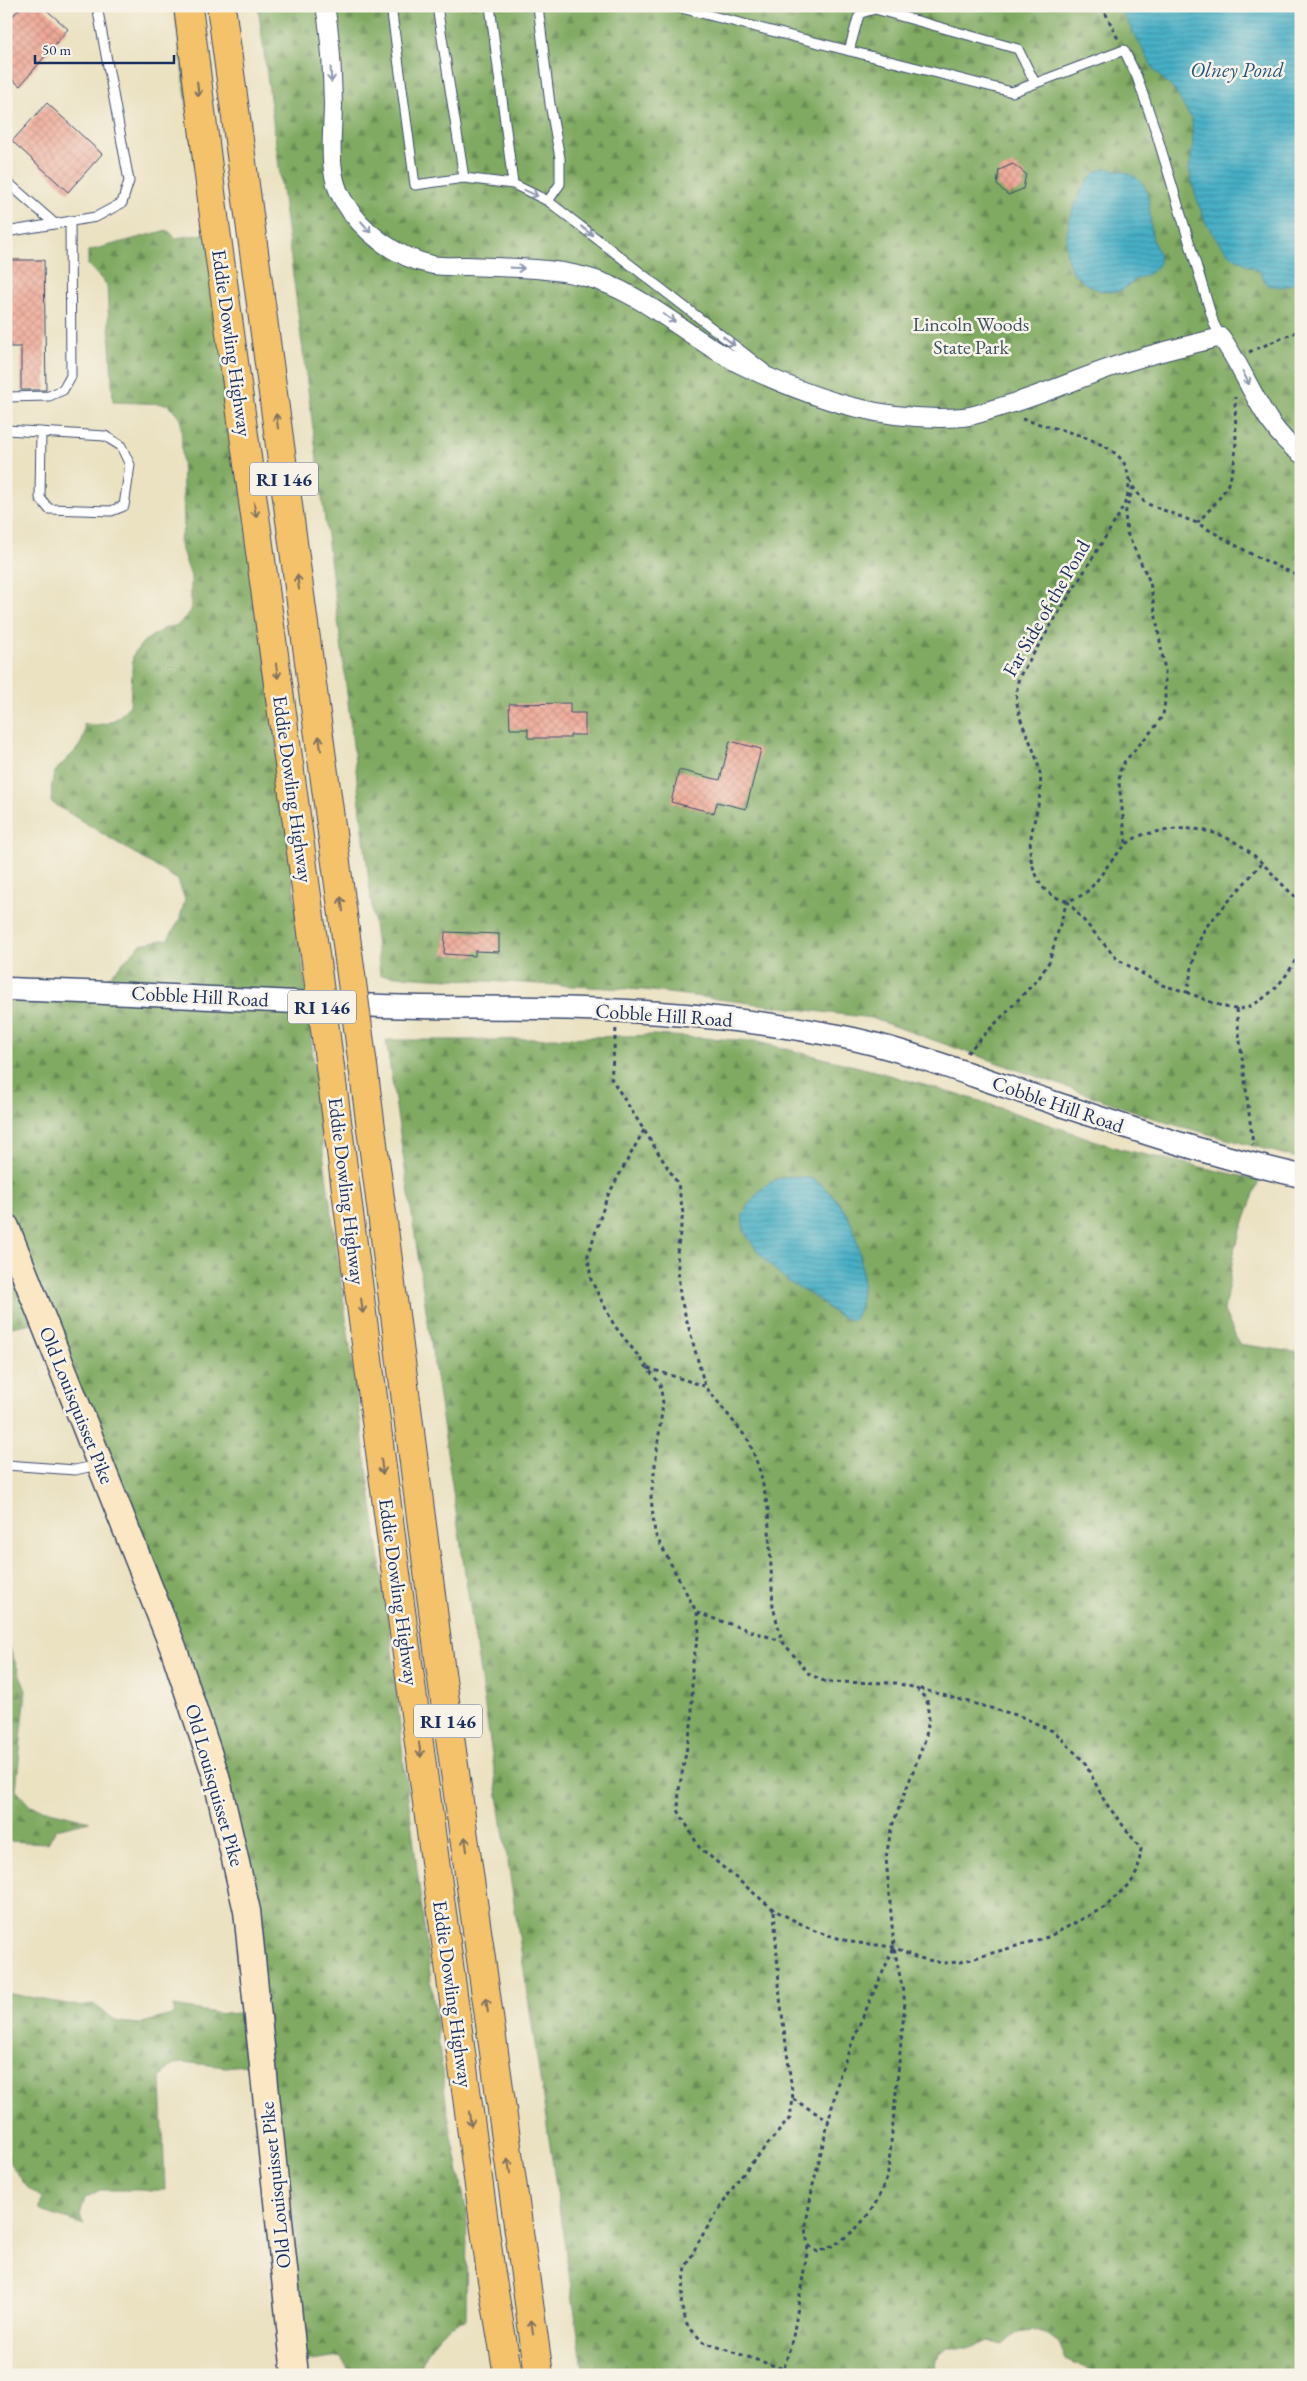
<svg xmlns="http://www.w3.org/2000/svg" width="1307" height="2381" font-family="'EB Garamond',serif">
<defs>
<pattern id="forest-firs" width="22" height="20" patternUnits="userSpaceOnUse" patternTransform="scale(1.25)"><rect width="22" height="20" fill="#80aa62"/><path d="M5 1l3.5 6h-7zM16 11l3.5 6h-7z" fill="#688b54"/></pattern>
<pattern id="water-rules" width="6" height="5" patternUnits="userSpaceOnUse" patternTransform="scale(1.25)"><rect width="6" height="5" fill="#46afc5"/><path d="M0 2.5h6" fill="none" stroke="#3a8fa3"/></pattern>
<pattern id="building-cross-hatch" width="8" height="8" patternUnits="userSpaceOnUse" patternTransform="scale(1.25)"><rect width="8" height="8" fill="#efa18e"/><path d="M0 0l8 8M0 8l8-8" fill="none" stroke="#c18477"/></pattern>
</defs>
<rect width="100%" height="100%" fill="#f7f3e8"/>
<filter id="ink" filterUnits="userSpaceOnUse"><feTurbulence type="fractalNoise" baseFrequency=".02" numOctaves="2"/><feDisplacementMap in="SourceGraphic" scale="10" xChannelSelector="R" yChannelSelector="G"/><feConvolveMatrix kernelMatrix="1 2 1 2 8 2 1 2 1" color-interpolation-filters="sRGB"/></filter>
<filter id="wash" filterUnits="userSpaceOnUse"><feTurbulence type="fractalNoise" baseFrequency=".0096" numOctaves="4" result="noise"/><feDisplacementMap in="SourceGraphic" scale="20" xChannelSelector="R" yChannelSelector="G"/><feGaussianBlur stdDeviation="1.12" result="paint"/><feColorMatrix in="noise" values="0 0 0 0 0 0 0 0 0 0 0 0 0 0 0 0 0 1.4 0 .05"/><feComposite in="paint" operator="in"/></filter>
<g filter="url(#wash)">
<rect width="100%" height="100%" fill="#ebe2c2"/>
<path fill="url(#forest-firs)" stroke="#4e6c60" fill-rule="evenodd" d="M174 6H188L308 1008 324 1160 392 1648 403 1756 447 2110 467 2214 466 2320C438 2326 428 2350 417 2375H353L340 2357 297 2363 262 2063 226 2067 184 2062 174 2064 161 2077 165 2190H100L85 2198 80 2216 84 2225 44 2212 40 2208 42 2198 27 2187 6 2158V1993L78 2006 93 2004 118 2022 139 2024 175 2014 173 2006 223 2014 255 2012 226 1810 43 1321 6 1328V990H93L109 977 141 944 168 939 179 921 185 900 178 880 51 802C52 794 51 778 55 772 67 756 88 747 84 724 108 726 114 723 130 705L133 655 143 642 163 629 178 625 191 611V577L179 541 184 527 181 418 167 404 113 402 107 285 88 265V251L167 230 176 238 204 234Z
M258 6H1301V1159L1168 1123 871 1018 644 990 380 975 342 651Z
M654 1035 754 1041 875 1071 983 1102 1120 1149 1259 1180 1235 1247 1224 1311 1239 1344 1301 1353V2375H1100L1066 2360 1059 2343 1048 2335 1033 2330 1018 2332 1004 2345 988 2341 973 2348H947L936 2360 933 2375H584L386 1040H492ZM791 1176C798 1177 808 1177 814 1180 856 1204 867 1267 859 1311L837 1315C807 1291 780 1279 756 1246 752 1242 746 1236 744 1231 741 1220 745 1210 751 1202 762 1186 772 1179 791 1176Z
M6 1638 26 1691 16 1790 30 1806 90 1821 56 1829 48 1843 6 1841Z"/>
<path fill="url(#water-rules)" stroke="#306f92" d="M1119 6H1301V281L1282 287 1267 285 1260 272 1232 256 1217 240 1206 223 1196 197 1189 169 1193 147 1192 120 1175 91 1154 70Z
M1106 168C1160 177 1145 198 1153 240 1155 248 1163 255 1158 264 1153 274 1145 275 1137 279 1132 281 1130 285 1125 288 1108 299 1078 284 1070 267 1059 242 1074 193 1093 175 1096 171 1102 170 1106 168Z
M791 1176C798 1177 808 1177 814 1180 830 1189 847 1211 853 1228 862 1254 868 1295 854 1320 836 1319 827 1305 812 1295 805 1290 796 1288 789 1282 774 1270 738 1236 743 1215 745 1210 750 1203 753 1199 764 1184 774 1179 791 1176Z"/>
<g id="blocks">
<path fill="url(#building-cross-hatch)" d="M22 6H42L68 29 20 86 6 74V23Z
M47 103 102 154 68 192 12 141Z
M1013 164 1026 174 1023 189 1008 195 997 185 999 170Z
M9 260H44L46 390H21V347H10Z
M570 703V713H585V735H570V738H528V729H510L509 704Z
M730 741 761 749 746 809 717 802 714 813 671 802 679 770 720 780Z
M445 932 499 934V952L475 951V956L444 954Z"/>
</g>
</g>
<g filter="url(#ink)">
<use href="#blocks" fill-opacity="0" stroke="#3a4a6d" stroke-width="1"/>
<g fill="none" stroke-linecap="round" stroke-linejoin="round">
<g stroke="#3a4a6d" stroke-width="11">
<path id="service" d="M391 6 415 185 464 178 513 184 548 201 765 369
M437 6 464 178
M490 6 513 184
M538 6 550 104 560 158V184L548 201
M673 6 1012 92 1124 50 1137 77 1156 132 1214 324 1221 337
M849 51 858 18 861 13 875 9 1018 49 1035 83
M6 181 55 224
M6 232 96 217 122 203 129 181 97 6
M6 397 49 396 63 390 71 376 70 221
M6 430 105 436 121 446 130 465 124 506 111 511 49 509 40 498 41 432
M6 1465 75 1470 98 1465"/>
</g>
<g stroke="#3a4a6d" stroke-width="20">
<path id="minor" d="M325 6C331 38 332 71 333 104 333 133 326 173 343 200 362 232 396 258 433 265 444 267 457 266 468 266 506 268 545 267 582 276 645 291 691 342 748 368 817 400 886 423 963 417 975 416 986 411 997 408 1041 396 1083 376 1127 362 1158 352 1190 345 1221 337 1249 376 1261 425 1301 454"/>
</g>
<g stroke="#3a4a6d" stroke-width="25">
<path id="tertiary" d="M6 989C132 993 258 1001 383 1006 434 1008 485 1007 536 1008 636 1009 740 1017 839 1036 896 1047 954 1069 1010 1088 1106 1120 1202 1154 1301 1176"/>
</g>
<g stroke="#3a4a6d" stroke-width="29">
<path id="secondary" d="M6 1227 173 1647 216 1776 247 1911 295 2375"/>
</g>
<g stroke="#3a4a6d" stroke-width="30">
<path id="motorway" d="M188 6 214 216 314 947
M221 6 348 952
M363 1066 440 1665 539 2375
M330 1067 394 1559 491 2274 508 2375"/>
</g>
<path stroke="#3a4a6d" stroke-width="3" stroke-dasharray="4 4" stroke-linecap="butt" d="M1102 6 1118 39
M1249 352 1301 330
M1022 419C1050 428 1107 437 1124 463 1129 472 1130 484 1128 493 1127 501 1122 508 1119 515L1019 677C1009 718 1034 736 1040 774 1045 809 1019 840 1036 874 1039 881 1041 887 1048 892 1053 896 1062 901 1068 900 1088 898 1098 878 1109 864 1131 837 1134 835 1168 830 1204 824 1238 838 1263 864 1276 877 1286 890 1301 901
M1130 479 1133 487 1145 503 1197 523 1253 555 1301 577
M1197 523C1209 510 1224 496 1230 479 1239 454 1235 423 1235 397
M1126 843 1119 783 1120 771 1125 761 1155 727 1163 715 1165 701V671L1150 582 1127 533 1125 514 1133 487
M1067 901 1117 959 1162 985 1187 992 1196 948 1205 928 1262 863
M1187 992C1199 997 1227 1010 1238 1009 1265 1007 1298 968 1301 942
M1236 1009 1253 1145
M616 1029 611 1078 678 1184 683 1213 677 1253 680 1296 705 1386 749 1441 760 1471 768 1509 773 1607 782 1641 809 1674 826 1682 896 1683 916 1688 927 1700 929 1720 925 1740 891 1829 886 1858 894 1947 905 2002 888 2173C878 2209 854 2239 818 2252L808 2245 805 2228 813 2185 840 2074 857 2030 894 1947
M967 1053 1039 978 1049 962 1067 901
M644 1130 607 1197 588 1255 591 1280 614 1325 660 1384 663 1403 651 1497 655 1534 697 1613 699 1631 692 1667V1720L679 1790 678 1810 699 1847 774 1910 815 1931 851 1942 894 1947 915 1957 942 1963 961 1962 1048 1937 1105 1907 1132 1881 1138 1870 1141 1849 1105 1802 1085 1763 1055 1732 1020 1716 917 1688
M648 1368 704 1386
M697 1613 781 1641
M774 1911 780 1998 793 2099 790 2118 740 2177 700 2239 686 2267 681 2305 687 2325 703 2342 784 2369
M793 2099 829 2121
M782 2375 793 2337 808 2246"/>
<use href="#service" stroke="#fff" stroke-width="9"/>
<use href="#minor" stroke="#fff" stroke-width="18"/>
<use href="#tertiary" stroke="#fff" stroke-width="22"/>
<use href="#secondary" stroke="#fbe7c3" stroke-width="26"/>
<use href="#motorway" stroke="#f4c26a" stroke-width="28"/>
<g stroke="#3a4a6d" stroke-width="30" stroke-linecap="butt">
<path id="motorway-bridge" d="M314 947 330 1067
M348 952 363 1066"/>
</g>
<use href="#motorway-bridge" stroke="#f4c26a" stroke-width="28"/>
</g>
<defs><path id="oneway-shaft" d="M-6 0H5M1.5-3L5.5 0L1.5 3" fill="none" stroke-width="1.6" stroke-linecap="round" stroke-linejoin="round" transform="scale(1.25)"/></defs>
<g stroke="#8d97ae">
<use href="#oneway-shaft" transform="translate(331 75) rotate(87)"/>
<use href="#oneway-shaft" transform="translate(531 193) rotate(25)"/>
<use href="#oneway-shaft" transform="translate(366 227) rotate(50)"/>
<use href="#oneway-shaft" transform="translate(587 231) rotate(38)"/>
<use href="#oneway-shaft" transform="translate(517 268) rotate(3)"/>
<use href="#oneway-shaft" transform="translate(669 318) rotate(32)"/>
<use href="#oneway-shaft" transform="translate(729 341) rotate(38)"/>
<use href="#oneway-shaft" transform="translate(1246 378) rotate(63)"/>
</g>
<g stroke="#7d7163">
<use href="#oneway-shaft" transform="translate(198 89) rotate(83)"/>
<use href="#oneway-shaft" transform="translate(277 421) rotate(-98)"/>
<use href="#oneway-shaft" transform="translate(255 510) rotate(82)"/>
<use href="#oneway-shaft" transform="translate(298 582) rotate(-98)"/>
<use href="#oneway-shaft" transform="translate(277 671) rotate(82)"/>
<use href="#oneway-shaft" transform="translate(320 743) rotate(-98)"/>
<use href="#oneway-shaft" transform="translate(342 904) rotate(-98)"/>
<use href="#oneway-shaft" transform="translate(362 1306) rotate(83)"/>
<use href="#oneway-shaft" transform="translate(382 1467) rotate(83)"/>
<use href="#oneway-shaft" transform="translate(420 1750) rotate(82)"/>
<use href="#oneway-shaft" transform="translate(466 1844) rotate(-98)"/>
<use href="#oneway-shaft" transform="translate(487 2005) rotate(-97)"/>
<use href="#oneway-shaft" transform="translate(470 2119) rotate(82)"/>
<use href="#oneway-shaft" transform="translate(509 2166) rotate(-98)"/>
<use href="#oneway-shaft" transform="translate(532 2327) rotate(-98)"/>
</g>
</g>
<g text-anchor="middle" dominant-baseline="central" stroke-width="5" stroke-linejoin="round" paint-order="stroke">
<g fill="#f7f3e8" stroke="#5d6a87" stroke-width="1">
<rect x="250" y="462.5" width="68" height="33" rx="4"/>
<rect x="288" y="990.5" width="68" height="33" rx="4"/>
<rect x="414" y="1704.5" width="68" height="33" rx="4"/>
</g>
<g font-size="19" font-weight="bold" fill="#1b2f5e">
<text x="284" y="479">RI 146</text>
<text x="322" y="1007">RI 146</text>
<text x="448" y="1721">RI 146</text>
</g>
<g font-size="20" fill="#3c5462" stroke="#f7f3e8">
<text x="971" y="324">Lincoln Woods<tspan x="971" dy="23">State Park</tspan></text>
</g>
<g font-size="20" fill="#1b2f5e" stroke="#f7f3e8">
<text transform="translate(232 343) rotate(82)">Eddie Dowling Highway</text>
<text transform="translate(1046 608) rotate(-60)">Far Side of the Pond</text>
<text transform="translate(293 789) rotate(82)">Eddie Dowling Highway</text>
<text transform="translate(200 996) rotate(3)">Cobble Hill Road</text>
<text transform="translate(664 1015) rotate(4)">Cobble Hill Road</text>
<text transform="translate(1058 1104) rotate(19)">Cobble Hill Road</text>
<text transform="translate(347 1191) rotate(83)">Eddie Dowling Highway</text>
<text transform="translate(77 1405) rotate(68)">Old Louisquisset Pike</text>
<text transform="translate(399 1592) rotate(82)">Eddie Dowling Highway</text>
<text transform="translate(215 1785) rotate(74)">Old Louisquisset Pike</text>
<text transform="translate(453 1994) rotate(82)">Eddie Dowling Highway</text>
<text transform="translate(275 2185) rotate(-96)">Old Louisquisset Pike</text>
</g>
<g font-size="21" font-style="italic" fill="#28557d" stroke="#f7f3e8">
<text x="1237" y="69">Olney Pond</text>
</g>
</g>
<rect width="1307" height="2381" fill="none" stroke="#f7f3e8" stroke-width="25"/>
<path d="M35 55v8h139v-8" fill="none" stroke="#1b2f5e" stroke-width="2.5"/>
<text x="42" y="55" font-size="15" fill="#1b2f5e" stroke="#f7f3e8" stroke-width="4" paint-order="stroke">50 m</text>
</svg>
